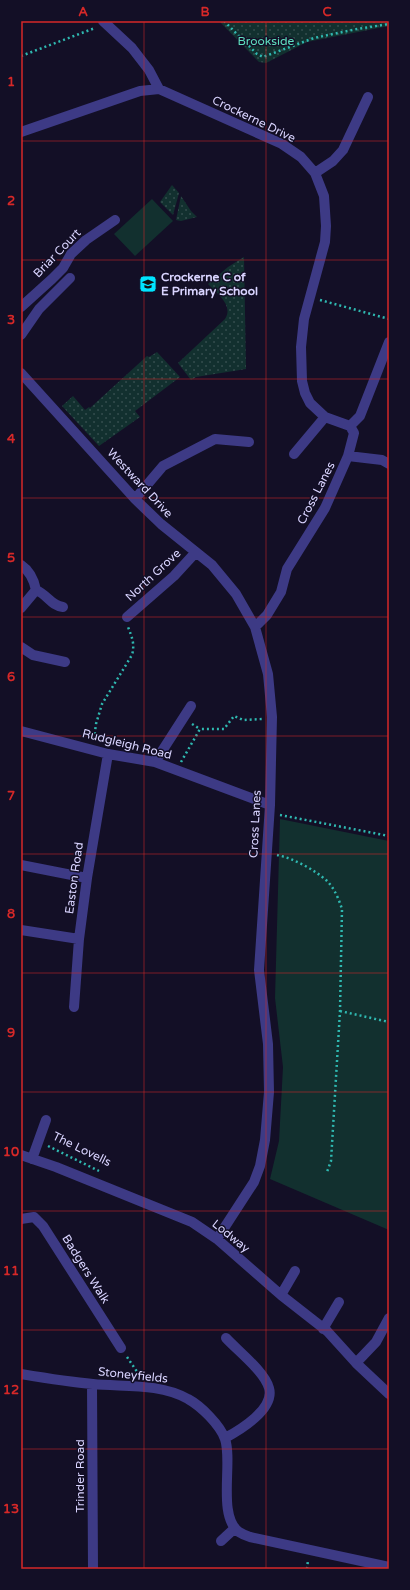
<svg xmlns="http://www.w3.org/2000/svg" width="410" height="1590" font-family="'Varela Round',sans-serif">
<defs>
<pattern id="grass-dots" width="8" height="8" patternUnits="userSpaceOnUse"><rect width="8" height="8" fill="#12302f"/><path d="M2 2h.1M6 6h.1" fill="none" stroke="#344d4e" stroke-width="1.8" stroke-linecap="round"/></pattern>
</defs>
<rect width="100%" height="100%" fill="#130f26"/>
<path fill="url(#grass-dots)" d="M219 21H389V26L307 42 266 63 259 62Z
M172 185 179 193 173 215 160 202Z
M181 196 191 211 197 217 181 221 176 220Z
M244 257 246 369 196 377 191 380 178 363 225 319C234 305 217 294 208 284L228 267Z
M157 352 180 377 135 411 140 417 99 446 62 406 73 396 85 410 89 407 90 408 147 356 149 357Z"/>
<path fill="#12302f" d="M152 199 173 221 135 256 114 234Z
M280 819 389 841V1230L270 1179 279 1141 283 1067 275 998Z"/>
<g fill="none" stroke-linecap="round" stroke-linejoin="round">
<path stroke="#2fb8b0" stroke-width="2.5" stroke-dasharray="2 3" stroke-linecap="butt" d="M224 21 257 54 263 57 314 38 357 29 389 24
M21 56 95 28
M320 300 389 319
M192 724 200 729
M94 739 96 724 102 704 132 655C135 644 132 637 128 627
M181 762 200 729H224L234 716 243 720 262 719
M280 815 389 836
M277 855C293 858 315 870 327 881 335 889 339 900 342 909L340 1011 331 1161 327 1172
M340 1011 389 1022
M48 1146 99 1171
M127 1357 140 1376
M307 1569 308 1560"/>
<path stroke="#3d3a85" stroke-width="10" d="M103 21 132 48 149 70 159 89
M21 132 140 91 159 89 282 144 301 157 315 173 324 196 326 226 325 242 304 319 301 347 302 381 305 393 310 403 325 417 350 426
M315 173 333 161 343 150 368 97
M21 307 52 279 63 268 71 254 86 240 115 220
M21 335 39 309 70 278
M21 373 135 499 161 524 212 565 236 594 255 627 268 674 272 717 270 805 259 970 268 1044 269 1092 265 1140 260 1166 254 1182 217 1239
M350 426 360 416 389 342
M294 454 325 417
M348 456 382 460 389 464
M135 499 163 466 215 439 249 442
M21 565C30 571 34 580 36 590
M36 590C48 595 50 605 63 607
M21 608 36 590
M127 617 174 576 196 552
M255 627 267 615 281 592 287 569 325 508 348 456 354 433 350 426
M21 647 33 655 65 662
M21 731 108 754 155 762 270 805
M155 762 191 706
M21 865 87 878
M21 930 79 939
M74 1007 79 939 87 878 108 754
M21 1155 56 1167 192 1222 217 1239 281 1295 327 1331 356 1363 389 1394
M32 1159 46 1120
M21 1219 34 1217 43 1226 121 1348
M281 1295 295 1271
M323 1329 339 1302
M356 1363 376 1342 389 1318
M21 1374C45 1378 69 1382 93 1384 124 1387 160 1383 188 1399 201 1406 220 1425 225 1439 233 1462 217 1516 239 1532 242 1534 247 1536 250 1537L389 1567
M92 1384 93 1569
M225 1438C240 1430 275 1409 269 1388 264 1371 238 1351 226 1338
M221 1541 235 1528"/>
</g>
<path fill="none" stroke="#d62828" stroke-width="1" stroke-opacity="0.55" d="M144 21V1569M266 21V1569M21 141H389M21 260H389M21 379H389M21 498H389M21 617H389M21 736H389M21 854H389M21 973H389M21 1092H389M21 1211H389M21 1330H389M21 1449H389"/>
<defs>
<g id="school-square" transform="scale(0.9)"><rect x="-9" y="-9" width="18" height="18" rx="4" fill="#00e5ff" stroke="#130f26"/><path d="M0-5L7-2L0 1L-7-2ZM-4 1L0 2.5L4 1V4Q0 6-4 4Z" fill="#111"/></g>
</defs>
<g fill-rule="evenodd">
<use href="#school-square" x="148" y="284"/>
</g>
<g text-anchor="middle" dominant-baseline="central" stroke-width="3" stroke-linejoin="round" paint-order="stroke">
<g font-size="12" fill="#5fe0c0" stroke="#130f26">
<text x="266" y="41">Brookside</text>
</g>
<g font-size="12" fill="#d9d4ff" stroke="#130f26">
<text transform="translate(254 119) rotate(26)">Crockerne Drive</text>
<text transform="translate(57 253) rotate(-46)">Briar Court</text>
<text transform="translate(140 483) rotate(47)">Westward Drive</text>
<text transform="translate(316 493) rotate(-63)">Cross Lanes</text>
<text transform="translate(153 575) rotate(-43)">North Grove</text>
<text transform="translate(127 744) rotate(14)">Rudgleigh Road</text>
<text transform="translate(255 824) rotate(-87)">Cross Lanes</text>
<text transform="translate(74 878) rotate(-82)">Easton Road</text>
<text transform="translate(82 1149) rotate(26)">The Lovells</text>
<text transform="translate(231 1236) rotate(39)">Lodway</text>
<text transform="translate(86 1269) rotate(58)">Badgers Walk</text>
<text transform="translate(133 1375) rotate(6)">Stoneyfields</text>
<text transform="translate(80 1476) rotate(-90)">Trinder Road</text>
</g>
<g font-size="12" font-weight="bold" fill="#d9d4ff" stroke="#130f26" text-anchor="start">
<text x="161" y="277">Crockerne C of<tspan x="161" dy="14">E Primary School</tspan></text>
</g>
</g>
<rect width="410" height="1590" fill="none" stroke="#130f26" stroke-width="44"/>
<rect x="22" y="22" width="366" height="1546" fill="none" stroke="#d62828" stroke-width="1.5"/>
<g font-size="13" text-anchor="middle" font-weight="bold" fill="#d62828">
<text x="83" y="16">A</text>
<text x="205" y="16">B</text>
<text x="327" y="16">C</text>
<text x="11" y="86">1</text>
<text x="11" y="205">2</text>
<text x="11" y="324">3</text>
<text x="11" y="443">4</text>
<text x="11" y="562">5</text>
<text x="11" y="681">6</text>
<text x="11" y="800">7</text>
<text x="11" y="918">8</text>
<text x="11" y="1037">9</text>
<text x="11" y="1156">10</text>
<text x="11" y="1275">11</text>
<text x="11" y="1394">12</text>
<text x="11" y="1513">13</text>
</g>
</svg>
